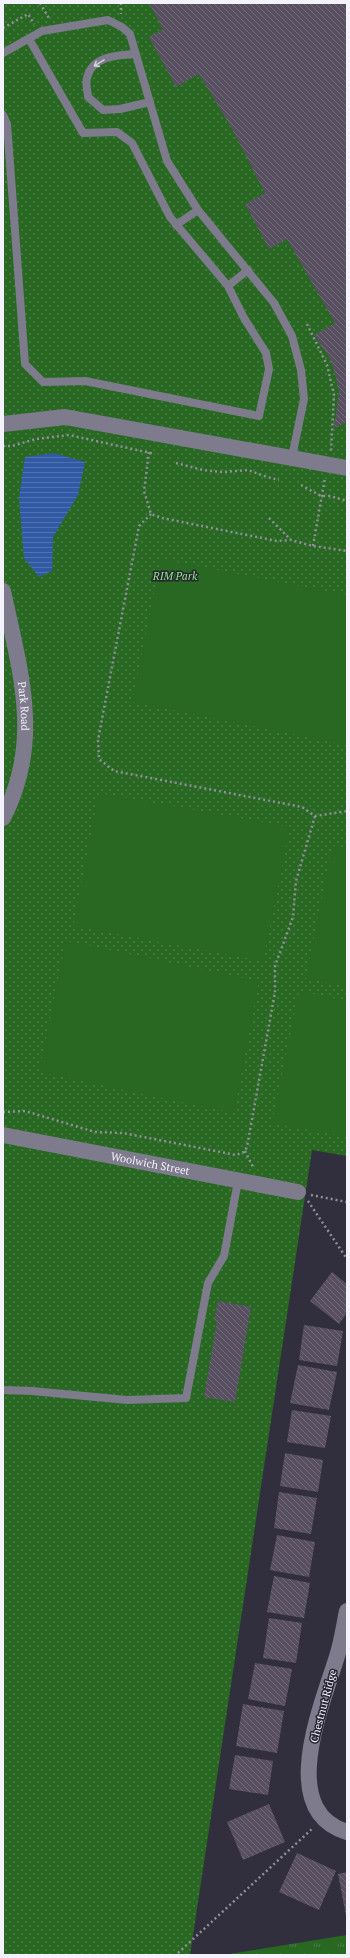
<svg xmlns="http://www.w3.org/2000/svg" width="350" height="1958" font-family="'PT Serif',serif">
<defs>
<pattern id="grass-tufts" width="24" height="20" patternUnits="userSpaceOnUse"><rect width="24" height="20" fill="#296823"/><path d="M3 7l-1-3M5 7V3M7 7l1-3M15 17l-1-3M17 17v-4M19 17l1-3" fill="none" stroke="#497e44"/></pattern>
<pattern id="park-dots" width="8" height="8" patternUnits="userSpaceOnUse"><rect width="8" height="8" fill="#296823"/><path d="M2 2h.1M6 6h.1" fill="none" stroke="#497e44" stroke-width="1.8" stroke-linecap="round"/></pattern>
<pattern id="water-rules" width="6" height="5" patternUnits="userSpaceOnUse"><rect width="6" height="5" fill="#305ba4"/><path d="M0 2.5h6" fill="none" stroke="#4f73b2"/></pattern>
<pattern id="building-back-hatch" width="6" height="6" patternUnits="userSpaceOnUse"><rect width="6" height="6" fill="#585060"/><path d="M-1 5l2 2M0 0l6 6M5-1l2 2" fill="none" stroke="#716a78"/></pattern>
</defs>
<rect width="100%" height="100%" fill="#312e3d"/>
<path fill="url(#grass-tufts)" d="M347 1935V1955H223Z"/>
<path fill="url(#park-dots)" d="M3 3H347V1156L312 1150 190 1955H3Z"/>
<path fill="#296823" d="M161 559 347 595V745L132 702Z
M99 793 290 827 263 961 73 926Z
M332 846 347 848V987L306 978Z
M66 941 259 981 234 1113 39 1072Z
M299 991 347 1001V1137L272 1123Z"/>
<path fill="url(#water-rules)" d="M54 453 85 462 78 495 53 537 52 571 39 577 24 558 19 498 25 457Z"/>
<path fill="url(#building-back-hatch)" d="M149 3H347V422L334 428 339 392 335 373 329 357 314 335 335 323 287 239 269 249 245 204 265 193 231 127 199 74 176 87 149 37 163 29Z
M332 1272 347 1284V1313L339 1324 310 1301Z
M218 1301 251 1307 235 1402 204 1397 217 1321H214Z
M304 1325 343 1331 337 1366 299 1360Z
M298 1365 337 1372 329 1410 290 1403Z
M292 1410 331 1416 325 1448 287 1442Z
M285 1453 323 1460 318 1492 280 1486Z
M279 1492 317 1498 311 1534 274 1528Z
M277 1535 315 1542 309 1577 270 1570Z
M274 1576 310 1583 304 1618 267 1612Z
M269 1618 302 1623 296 1663 263 1658Z
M255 1663 292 1669 285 1706 248 1699Z
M243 1704 284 1711 277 1753 236 1746Z
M235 1755 273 1761 268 1795 229 1789Z
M269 1804 285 1842 243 1860 227 1822Z
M297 1853 336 1871 319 1910 279 1892Z
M347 1872V1916H346L338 1874Z"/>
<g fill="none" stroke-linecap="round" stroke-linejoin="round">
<path stroke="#918f9c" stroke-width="2.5" stroke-dasharray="2 3" stroke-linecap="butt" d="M40 3 50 20
M121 3V14
M3 28 28 14 34 24
M307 324 327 365 334 395 331 451
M3 446H12L36 439 69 435 155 454
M149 452 144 491 151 514 162 518 277 541 291 540 313 546 347 551
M176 463 203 470 223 472 248 470 267 477 279 480
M301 485 321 496H330L347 501
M151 514 139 526 98 740 99 759 114 771 302 807 315 816 347 811
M269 518 291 540
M313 546 325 478
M3 1112 25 1111 95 1132 123 1133 236 1155 244 1152 247 1147 275 992V966L293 917 296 881 315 816
M245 1151 254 1169
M311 1195 347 1202
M308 1201 347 1259
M178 1953 313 1828"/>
<path stroke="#7d7b8c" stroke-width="8" d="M3 53 42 31 108 20 122 27 130 34 167 161 198 210 274 303 292 336 301 370 304 399 292 457
M136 54C117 55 92 56 87 78 85 84 88 92 88 97L103 110 120 109 150 102
M3 115 7 124 25 364 43 382 85 381 259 416 269 369 266 353 244 318 228 286 170 217 132 143 117 132 83 133 29 39
M176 225 198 210
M228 286 248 270
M3 1390 32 1391 127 1400 186 1398 208 1283 224 1256 238 1181"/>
<g stroke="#7d7b8c" stroke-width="16">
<path d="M3 424 65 417 347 468"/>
<path id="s1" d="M3 591C20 671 43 741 3 818"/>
<path id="s2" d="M3 1135 298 1192"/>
<path d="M347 1611C344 1625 342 1640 338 1653 324 1701 275 1810 347 1832"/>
</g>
</g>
<defs><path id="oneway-shaft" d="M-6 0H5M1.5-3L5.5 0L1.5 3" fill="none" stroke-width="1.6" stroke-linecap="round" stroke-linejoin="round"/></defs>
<use stroke="#d0cfdb" href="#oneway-shaft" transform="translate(99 63) rotate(148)"/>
<g text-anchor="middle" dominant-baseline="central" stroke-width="3" stroke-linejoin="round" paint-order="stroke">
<g font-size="11" font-style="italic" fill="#91e988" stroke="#272433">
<text x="175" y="576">RIM Park</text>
</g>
<g font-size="11" fill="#f4f3fd" stroke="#272433">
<text stroke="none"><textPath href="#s1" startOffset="117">Park Road</textPath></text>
<text stroke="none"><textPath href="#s2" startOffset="150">Woolwich Street</textPath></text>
<text transform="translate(323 1706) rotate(-75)">Chestnut Ridge</text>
</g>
</g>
<rect width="350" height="1958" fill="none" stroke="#f4f3fd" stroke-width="8"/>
</svg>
